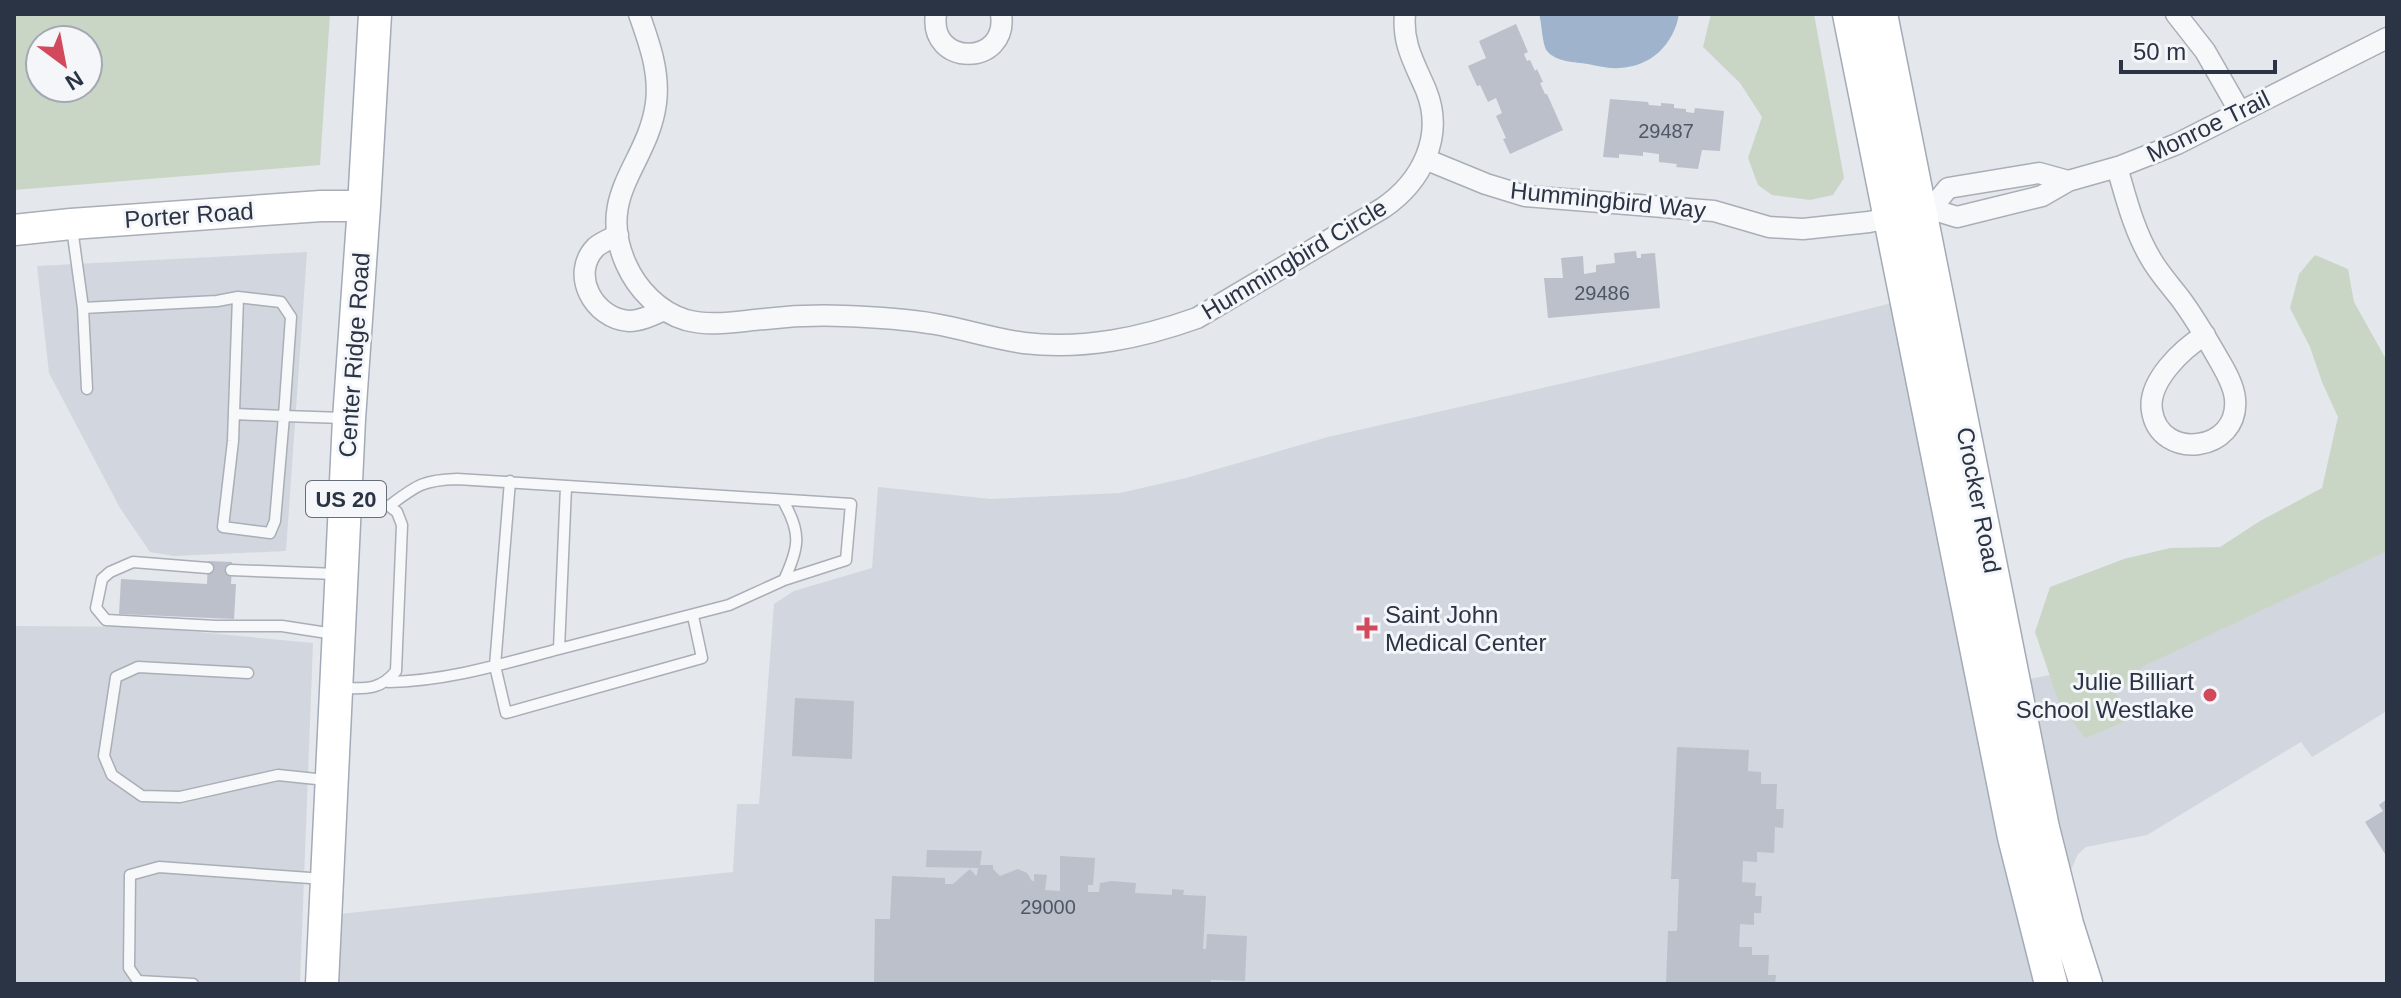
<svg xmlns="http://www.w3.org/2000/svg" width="2401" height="998" font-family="Helvetica,sans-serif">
<rect width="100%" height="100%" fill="#e4e7ec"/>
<path fill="#d2d6de" d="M307 252 286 551 174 556 150 552 120 508 49 373 37 266Z
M1896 302 2039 984H337L340 914 733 872 737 804H759L774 604 794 591 872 568 878 487 991 499 1120 493 1186 478 1328 437 1660 361Z
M2387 535V711L2312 757 2301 742 2147 835 2086 847 2078 854 2070 872 2030 679 2122 661Z
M14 626 145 627 313 643 300 984H14Z"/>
<path fill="#c9d6c5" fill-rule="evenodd" d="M14 14H330L320 165 14 190ZM40 40H88V88H40Z
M1711 14H1814L1844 178 1833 195 1810 200 1772 195 1758 185 1748 158 1762 117 1740 83 1703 47Z
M2315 255 2348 269 2354 302 2387 361V551L2144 666 2116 694 2124 722 2085 738 2059 703 2035 632 2050 587 2124 559 2170 548 2220 547 2260 521 2322 488 2338 417 2322 382 2310 347 2290 308 2299 274Z"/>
<path fill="#9fb4cc" d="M1539 14H1679C1674 44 1651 67 1619 68 1609 69 1599 66 1588 64 1575 62 1556 62 1547 51 1542 44 1542 23 1539 14Z"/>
<path fill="#bbc0ca" d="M1516 24 1528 52 1524 54 1527 61 1530 60 1535 71 1537 69 1543 82 1540 83 1545 94H1547L1563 130 1510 154 1503 139 1506 138 1496 116 1502 113 1496 98 1488 102 1480 85 1477 86 1468 66 1486 58 1479 41Z
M1610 99 1648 102 1649 105 1661 106V103L1674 104V108L1686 109V112L1694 113 1695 108 1724 111 1720 151 1702 150 1698 169 1676 167 1677 164 1659 162V154L1643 152V156L1619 154V158L1603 157Z
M1636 251 1637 258H1641V254L1655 253 1660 308 1548 318 1544 278H1563L1561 258 1583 256 1584 274 1596 272V265L1615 263 1614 253Z
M208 561 232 562 231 584H236L234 619 119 614 121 579 207 584Z
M795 698 854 701 852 759 792 756Z
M1677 747 1749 750 1748 771 1761 772V784H1777L1776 809H1784L1783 828 1775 827 1774 853 1757 852V862L1743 861 1742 882 1756 883 1755 896H1762L1761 913H1754V925L1740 924 1739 947H1752V955H1769L1768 975H1776L1775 984H1666L1668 931H1677L1679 879H1671Z
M2387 799V857L2365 822 2383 811 2379 805Z
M927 850 982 851 980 865H993V869L1000 876 1018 869 1027 873 1032 881H1034V874L1047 875 1045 890 1060 891V856L1095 858 1093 885H1088V892H1099L1100 883 1112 881 1136 883 1135 893 1172 895V889L1184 890 1183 895 1206 896 1203 949H1206L1207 934 1247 936 1245 981 1211 980V984H874L875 919H890L892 876 945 878V884H953L970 869 976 876 977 875 978 868 926 867Z"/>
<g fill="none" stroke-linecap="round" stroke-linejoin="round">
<g stroke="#a9aeb7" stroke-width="13">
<path id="service" d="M72 228 83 308 217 301 238 297 233 441 223 527 270 533 275 521 284 416 343 418
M83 308 87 389
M234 414 284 416 291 317 281 302 238 297
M510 481 495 666 506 713 702 658 693 616
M783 501C802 533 799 548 784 580
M389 506C416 486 422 480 457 479L851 504 846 560 784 580 729 605 559 649
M208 568 133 562 110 572 102 579 96 608 106 620 216 626H282L334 634
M231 570 336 574
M248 673 138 667 116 677 104 756 112 775 142 796 180 797 278 775 326 780
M388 682C447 681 502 664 559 649L566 487
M339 688C363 688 379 692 396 671L402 525 397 512 389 506 348 500
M193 984 138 981 129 968 130 875 159 867 324 879"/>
</g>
<g stroke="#a9aeb7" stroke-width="23">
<path id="minor" d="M639 14C649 42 660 72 656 103 648 165 595 194 626 264 637 289 659 312 686 320 712 327 739 321 765 319 791 316 818 315 844 316 874 317 905 319 935 324 964 329 994 339 1024 343 1084 350 1141 338 1197 318L1383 208C1421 182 1445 137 1426 90 1415 64 1402 44 1405 14
M936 14C928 67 1009 67 1001 14
M2176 14 2205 51 2240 112
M1425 159 1486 184 1525 196 1714 211 1769 227 1803 229 1869 222 1931 209 1957 217 2042 196 2068 181 2121 166 2177 144 2387 38
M2117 167C2126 198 2134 231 2151 259 2159 273 2170 285 2180 298 2195 318 2207 339 2219 360 2226 372 2234 386 2235 399 2240 452 2160 462 2152 411 2147 382 2182 349 2205 335
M1931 209 1948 188 2039 173 2068 181
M618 235C610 239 602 242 596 247 569 274 594 319 629 321 641 321 653 315 664 310"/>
</g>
<g stroke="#a9aeb7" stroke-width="33">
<path id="secondary" d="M14 230 71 224 321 206H364"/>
</g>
<g stroke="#a3abb8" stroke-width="35">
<path id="primary" d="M1849 14 2014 837 2051 984
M1881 14 2043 828 2067 924 2086 984
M322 984 349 419 364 206 375 14"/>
</g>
<use href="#service" stroke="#f7f8fa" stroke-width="10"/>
<use href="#minor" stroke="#f7f8fa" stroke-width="20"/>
<use href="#secondary" stroke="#fff" stroke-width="30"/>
<use href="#primary" stroke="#fff" stroke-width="32"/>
</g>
<g fill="#d1495b" stroke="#f4f6f9" stroke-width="3">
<path d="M1363 616h8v8h8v8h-8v8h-8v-8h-8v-8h8z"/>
<circle cx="2210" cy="695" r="8"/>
</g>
<g text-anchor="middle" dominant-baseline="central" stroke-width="6" stroke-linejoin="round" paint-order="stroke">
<g font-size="20" fill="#4f5766">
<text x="1666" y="131">29487</text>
<text x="1602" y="293">29486</text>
<text x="1048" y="907">29000</text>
</g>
<rect fill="#f4f6f9" stroke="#676e7b" stroke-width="2" x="306" y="481" width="80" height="36" rx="6"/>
<g font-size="22" font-weight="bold" fill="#2b3445">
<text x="346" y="499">US 20</text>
</g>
<g font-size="24" fill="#2b3445" stroke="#f4f6f9">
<text transform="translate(2208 126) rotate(-26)">Monroe Trail</text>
<text transform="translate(1608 200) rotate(6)">Hummingbird Way</text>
<text transform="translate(189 215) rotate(-4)">Porter Road</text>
<text transform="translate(1294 259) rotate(-31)">Hummingbird Circle</text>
<text transform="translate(354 355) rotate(-86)">Center Ridge Road</text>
<text transform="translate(1979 500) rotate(79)">Crocker Road</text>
</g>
<g font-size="24" fill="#2b3445" stroke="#f4f6f9" text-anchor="start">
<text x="1385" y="614">Saint John<tspan x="1385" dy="28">Medical Center</tspan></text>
<text x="2194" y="681" text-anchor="end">Julie Billiart<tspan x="2194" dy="28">School Westlake</tspan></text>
</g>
</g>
<rect width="2401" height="998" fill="none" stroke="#2b3445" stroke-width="32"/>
<g transform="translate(64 64) rotate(148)"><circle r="38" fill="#f4f6f9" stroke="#a4a8b1" stroke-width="2"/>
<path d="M0-6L14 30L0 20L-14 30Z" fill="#d1495b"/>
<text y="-12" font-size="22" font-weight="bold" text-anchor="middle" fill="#2b3445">N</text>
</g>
<path d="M2121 60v12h154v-12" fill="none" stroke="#2b3445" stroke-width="4"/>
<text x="2133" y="60" font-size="24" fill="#2b3445" stroke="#f4f6f9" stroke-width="6" paint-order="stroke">50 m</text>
</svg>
